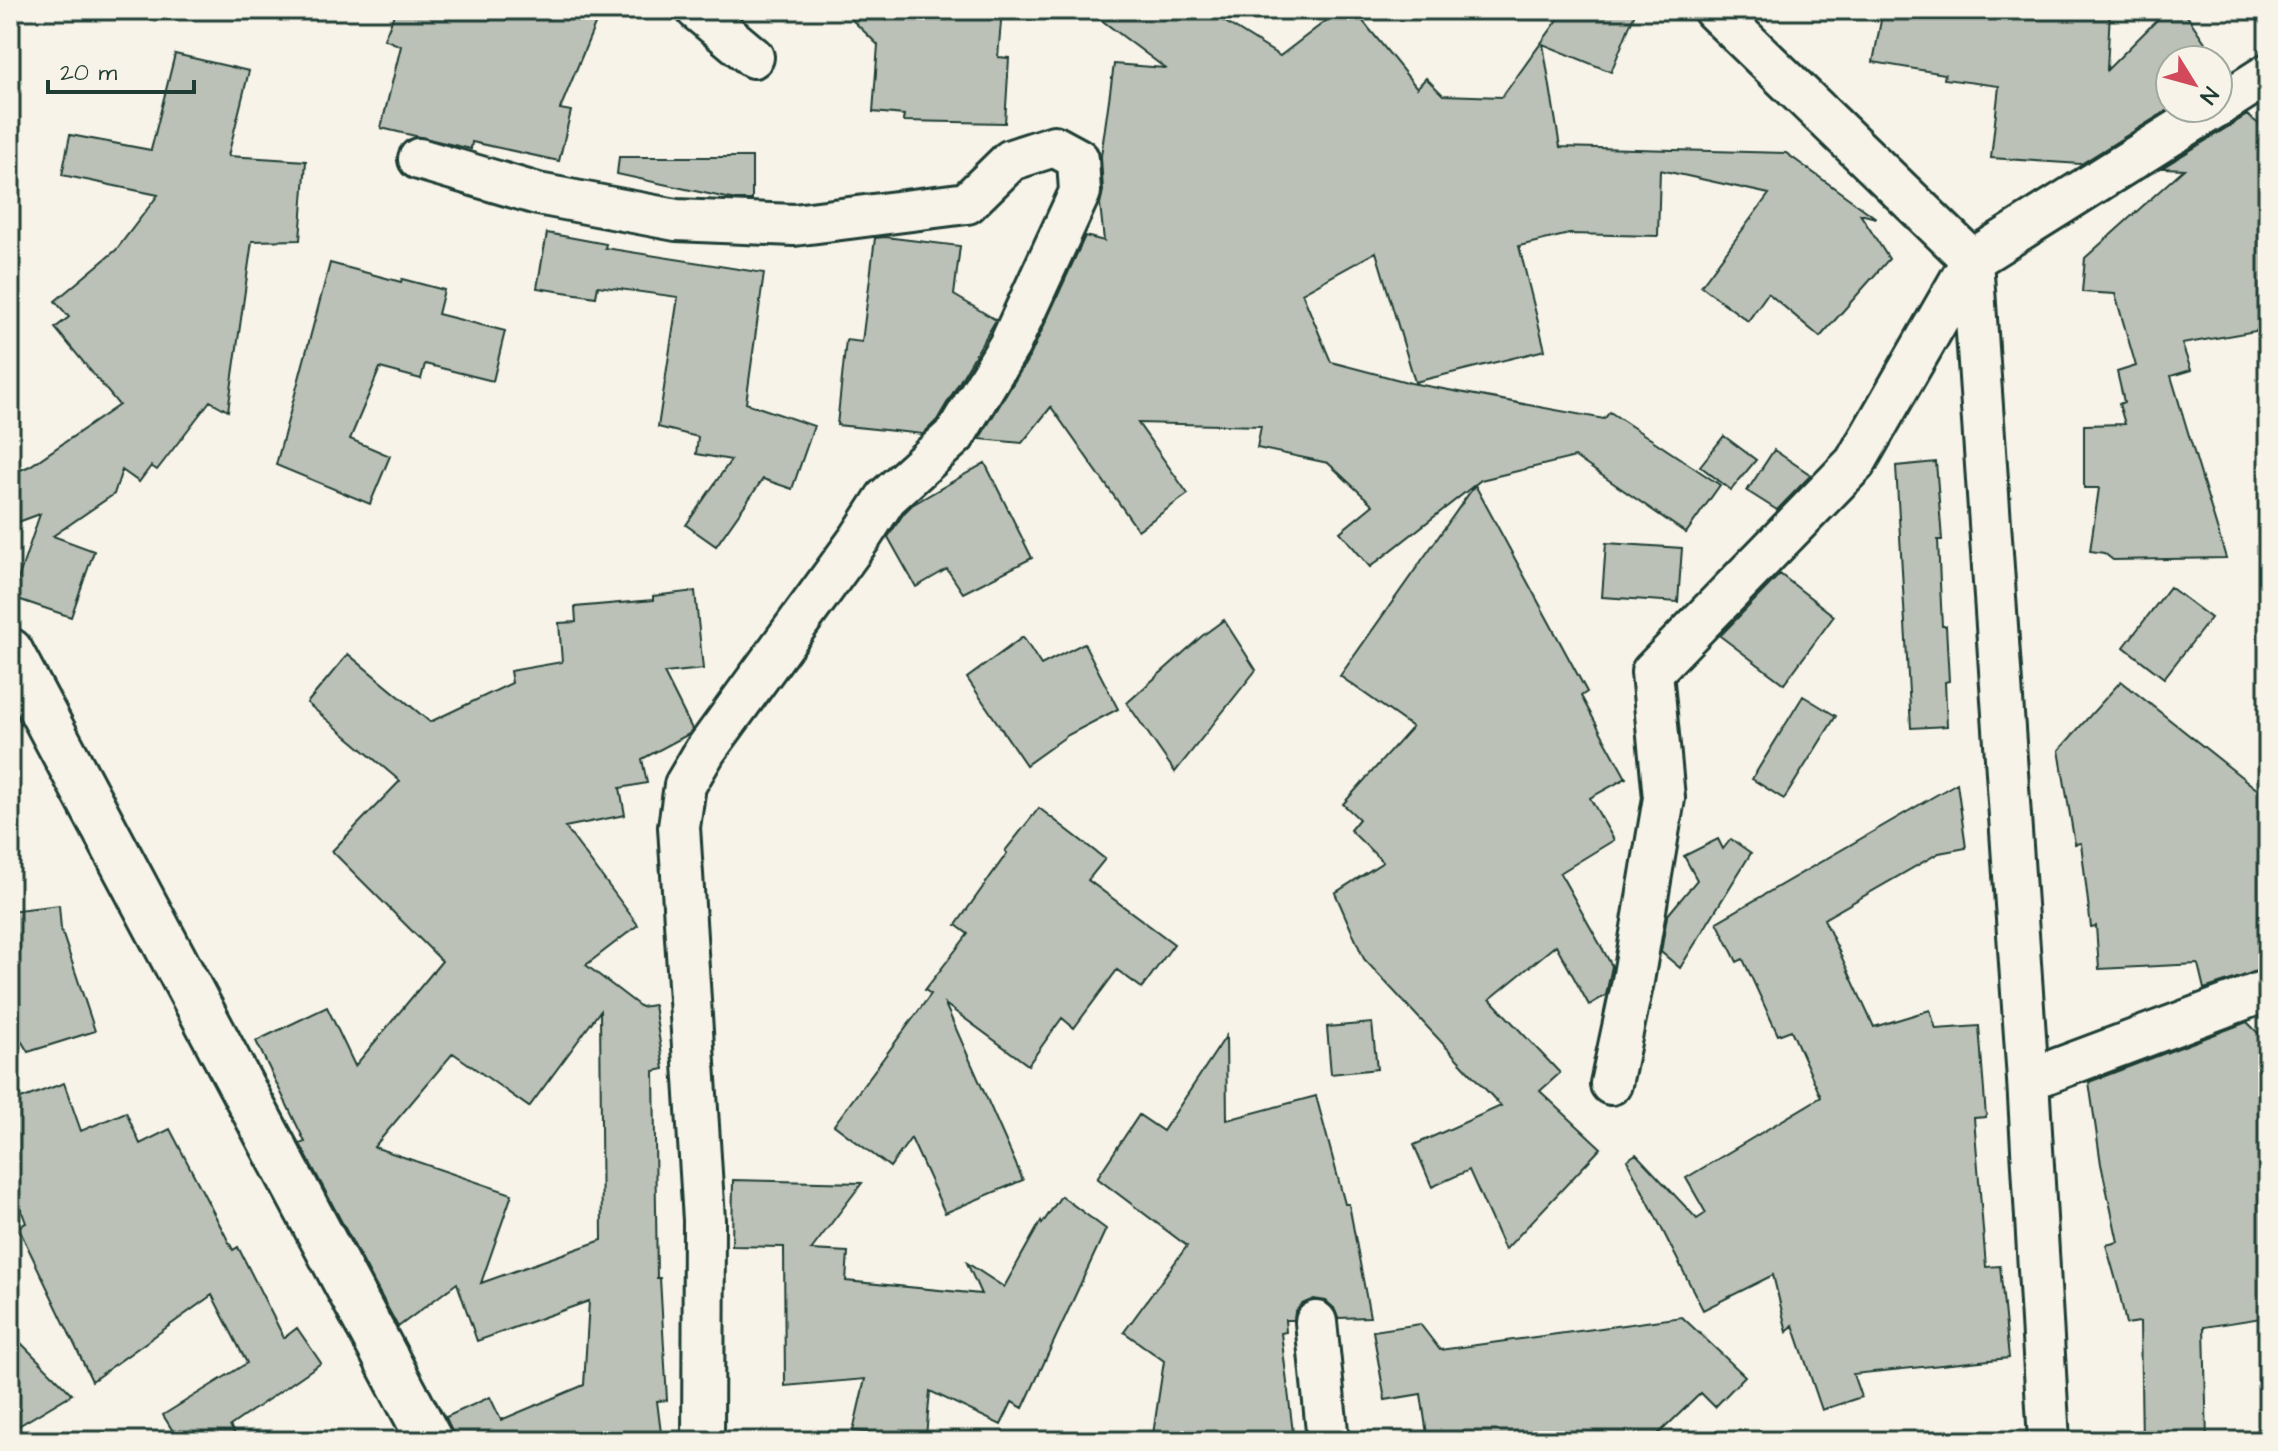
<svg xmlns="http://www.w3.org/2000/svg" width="2278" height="1451" font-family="'Architects Daughter',sans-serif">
<rect width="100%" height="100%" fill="#f7f3e8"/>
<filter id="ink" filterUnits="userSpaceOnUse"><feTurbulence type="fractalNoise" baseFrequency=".0125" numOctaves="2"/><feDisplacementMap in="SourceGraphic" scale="16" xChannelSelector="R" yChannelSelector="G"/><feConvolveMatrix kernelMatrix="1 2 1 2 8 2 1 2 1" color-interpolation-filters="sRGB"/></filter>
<g filter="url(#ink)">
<path fill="#bbc1b6" stroke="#1f3d34" stroke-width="2" fill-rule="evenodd" d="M396 10H601L560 109 571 111 559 161 472 142 471 149 381 128 401 46 384 39Z
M842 10H1002L998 57 1009 58 1005 123 903 121 904 115 873 112 878 45Z
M1088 10H1206L1280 56 1340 10H1354L1417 88 1426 78 1443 95 1502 97 1565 10H1636L1611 72 1543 44 1560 147 1786 153 1876 218 1860 214 1889 259 1820 337 1768 293 1748 321 1701 286 1769 194 1660 170 1658 236 1569 234 1519 246 1545 350 1415 382 1376 252 1302 293 1331 362 1411 383 1604 419 1610 412 1720 485 1686 533 1575 457 1481 480 1370 567 1340 532 1373 505 1328 463 1257 448 1261 426 1138 423 1188 494 1138 530 1051 407 1022 443 979 439 1031 354 1085 236 1104 241 1100 204 1103 191 1101 156 1114 64 1165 68Z
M1883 10H2110L2107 70 2167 10H2183L2217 60H2170L2171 108 2081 164 1991 158 1999 86 1944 79 1945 74 1873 62Z
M175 54 249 71 228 156 306 161 300 240 252 241 228 411 210 401 157 470 151 466 139 482 122 470 114 494 53 536 94 551 71 617 12 597 40 514 10 525V474L30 466 119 405 55 328 69 317 55 301 116 250 158 195 62 175 70 135 151 150Z
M2247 115 2268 131V281L2261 290 2267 329 2182 344 2191 370 2171 376 2226 558 2113 560 2104 553 2090 551 2099 488H2084V425L2125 424 2119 404 2124 402 2117 372 2136 366 2115 294 2082 292 2085 258 2184 169 2162 168Z
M619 157H752V200H736L617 174Z
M547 233 606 244 605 248 764 273 746 403 814 426 792 489 763 479 716 546 686 525 731 460 696 454 698 437 658 427 678 297 598 286 596 297 537 288Z
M885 237 960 246 954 295 996 320 937 420 923 434 837 425 846 340 862 342 875 238Z
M330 263 401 282 402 279 444 290 438 314 505 331 493 381 425 364 421 379 380 368 350 439 390 456 370 504 276 465Z
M1724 436 1756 460 1731 490 1700 466Z
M1774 450 1811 475 1777 510 1747 491Z
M1936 462 1942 540H1938L1942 626H1946L1949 681 1945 682 1947 726 1911 728 1896 466Z
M985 463 1032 558 963 593 947 569 916 587 888 537 904 513 912 505Z
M1475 485 1587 692 1581 696 1626 778 1590 798 1614 840 1560 873 1612 966 1606 995 1589 1005 1556 945 1490 999 1560 1073 1540 1091 1601 1148 1505 1250 1469 1170 1432 1187 1414 1145 1501 1106 1364 959 1335 893 1383 862 1350 830 1359 819 1343 804 1412 727 1340 676Z
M1606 543 1682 548 1678 602 1602 597Z
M1780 574 1834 616 1784 684 1720 636Z
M2170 587 2211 618 2164 678 2124 647Z
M695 591 703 669 664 673 692 729 689 734 642 759 647 783 620 788 625 815 565 827 638 925 586 965 641 1007 654 1005 664 1069 654 1071 657 1278H660L667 1400 657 1401 662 1441H455L446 1417 490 1397 501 1420 584 1385 589 1301 477 1341 457 1283 398 1327 300 1144 305 1142 256 1041 327 1007 355 1066 442 961 332 851 400 781 307 703 348 654 430 722 512 683 510 671 562 662 559 623 576 622 575 607 653 600V596ZM600 1011 602 1240 481 1283 512 1194 374 1147 453 1053 529 1107Z
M1224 620 1256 670 1175 772 1127 703 1202 636Z
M1023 637 1041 665 1084 643 1118 709 1068 735 1026 765 967 678Z
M2121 681 2263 794 2268 821V968L2204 989 2198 964 2099 969 2096 926 2091 927 2081 843 2075 844 2059 750Z
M1803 696 1836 716 1784 799 1752 779Z
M1957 783 1966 848 1939 853 1824 919 1874 1027 1930 1010 1936 1029 1979 1026 1986 1117 1974 1118 1986 1267 2000 1266 2009 1358 1853 1374 1861 1397 1822 1410 1793 1325 1787 1332 1773 1275 1703 1310 1627 1160 1636 1154 1697 1219 1706 1213 1686 1178 1821 1097 1791 1030 1778 1035 1743 959 1737 962 1717 922Z
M1039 808 1105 859 1088 880 1174 944 1142 988 1117 970 1074 1028 1062 1018 1028 1065 945 1004 1023 1180 945 1213 911 1138 890 1167 834 1125 931 994 925 990 968 934 956 925 1007 853 1005 851Z
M1718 839 1723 849 1731 839 1751 853 1680 968 1661 952 1667 916 1697 880 1684 856Z
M59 905 61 929 95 1031 28 1052 10 1022V911Z
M2247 1022 2268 1043V1317L2204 1327 2207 1441H2142L2140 1322 2126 1324 2119 1291 2106 1245 2118 1242 2101 1164 2089 1082Z
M1372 1023 1377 1069 1331 1074 1327 1027Z
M1226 1036 1227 1120 1316 1096 1345 1204H1349L1370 1317 1338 1318 1334 1308 1326 1301 1314 1299 1302 1304 1295 1312 1294 1320H1285L1286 1332 1281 1333 1294 1441H1152L1164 1361 1124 1332 1187 1246 1097 1178 1139 1115 1163 1131Z
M64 1083 81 1131 126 1112 140 1144 170 1129 233 1250 238 1247 284 1338 297 1328 321 1363 230 1426 239 1441H179L163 1415 247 1363 212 1295 92 1381 18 1227 26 1223 10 1180V1103Z
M733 1180 862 1183 811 1250 848 1252 846 1281 981 1294 967 1263 1004 1287 1041 1221 1042 1224 1061 1196 1106 1229 1023 1408 1012 1402 1001 1425 930 1391 926 1437 853 1431 865 1379 785 1386 784 1247 732 1246Z
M1682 1317 1745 1376 1715 1407 1701 1393 1651 1441H1428L1421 1394 1385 1400 1373 1331 1420 1324 1440 1350Z
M10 1332 72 1394 10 1431Z"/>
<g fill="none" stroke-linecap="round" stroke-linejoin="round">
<g stroke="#1f3d34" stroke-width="46">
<path id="street" d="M697 10 753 57
M1714 10 1972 260 2028 1080 2049 1441
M2218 106 2268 74
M419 159 538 194 676 220 794 225 967 203 1011 160 1054 146 1078 159 1080 192 1010 344 955 435 886 498 860 538 705 751 685 785 679 827 704 1220 703 1441
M2028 1080 2268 990
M1611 1084 1633 981 1664 798 1652 672 1855 463 1972 260 2214 108
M1316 1322 1328 1441"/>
</g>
<g stroke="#1f3d34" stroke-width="50">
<path id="secondary" d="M10 651 430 1441"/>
</g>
<use href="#street" stroke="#f7f3e8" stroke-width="40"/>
<use href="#secondary" stroke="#f7f3e8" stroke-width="44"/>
</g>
</g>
<rect width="2278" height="1451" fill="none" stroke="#f7f3e8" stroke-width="40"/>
<rect x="20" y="20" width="2238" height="1411" fill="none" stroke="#1f3d34" stroke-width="3" filter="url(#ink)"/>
<g transform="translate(2194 84) rotate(127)"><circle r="38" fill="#f7f3e8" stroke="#a1aaa0" stroke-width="2"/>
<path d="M0-6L14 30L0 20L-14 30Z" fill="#d1495b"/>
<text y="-12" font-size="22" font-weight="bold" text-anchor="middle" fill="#1f3d34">N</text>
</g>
<path d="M48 80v12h146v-12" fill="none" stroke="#1f3d34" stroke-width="4"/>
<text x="60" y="80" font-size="24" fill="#1f3d34" stroke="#f7f3e8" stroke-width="6" paint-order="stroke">20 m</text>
</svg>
